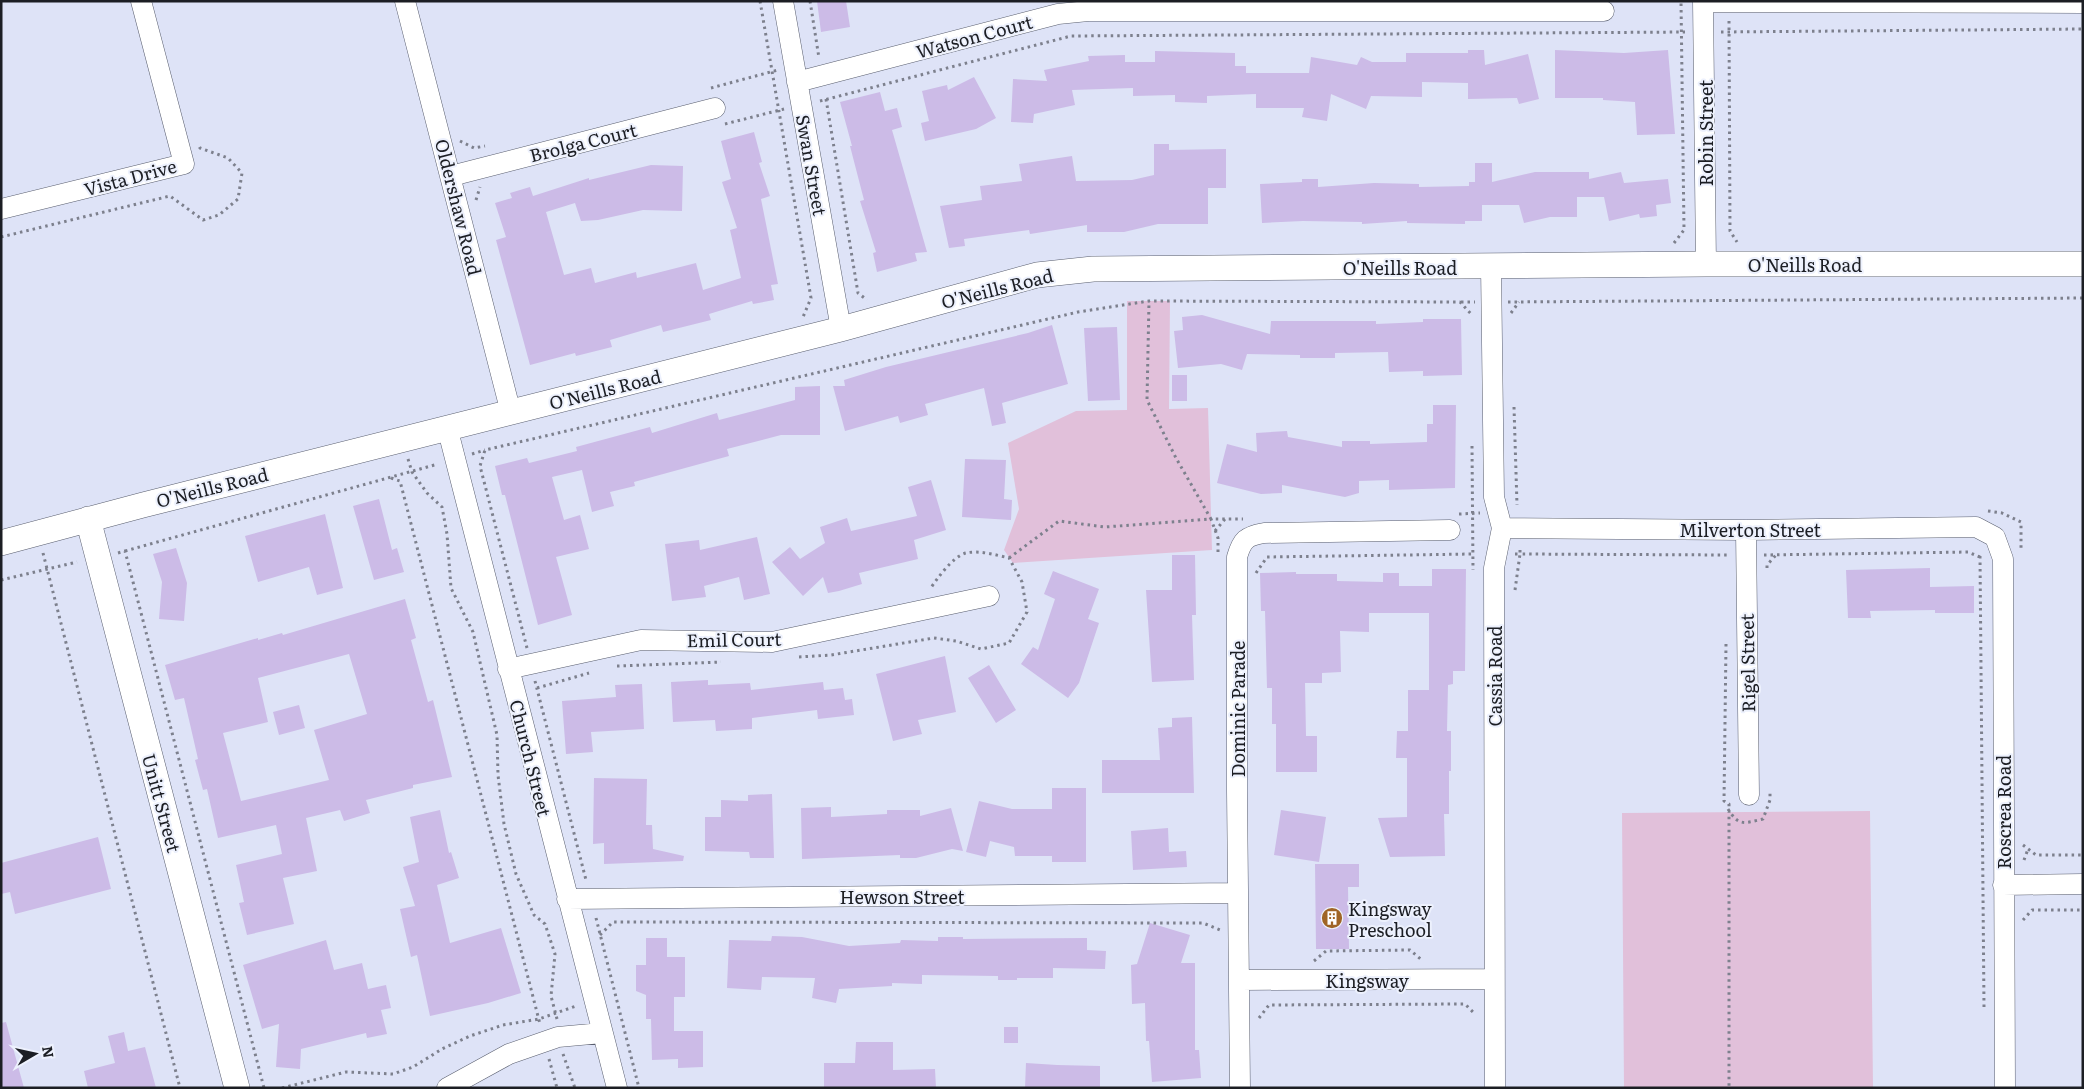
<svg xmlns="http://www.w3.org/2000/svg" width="2084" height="1089" font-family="Literata,serif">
<rect width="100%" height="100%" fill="#dee3f7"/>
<path fill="#e1c0da" d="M1127 301H1170L1169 409 1208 408 1212 550 1013 563 1004 550 1019 509 1008 443 1076 411 1127 410Z
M1870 811 1873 1088H1624L1622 813Z"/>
<path fill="#ccbbe7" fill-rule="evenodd" d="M817 1H846L850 27 821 32Z
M1468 50H1484L1485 65 1528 54 1539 99 1519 104 1517 98 1468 99V83L1422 82V97L1371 96 1366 109 1331 94 1327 121 1302 117 1304 108H1256V94L1207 96V103L1175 102V95L1133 96V88L1072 90 1075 105 1034 114 1033 123 1011 122 1013 79 1047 81 1044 70 1089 61 1088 56 1125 55V62H1155V51L1235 53V66H1246V73H1309L1311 57 1357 65 1361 57 1372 62H1406V53H1468Z
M1555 50 1624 53 1668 50 1675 134 1637 135 1635 102 1603 100V98H1555Z
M974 77 996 118 976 129 925 141 921 123 929 121 922 91 947 85 948 90Z
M880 92 885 111 897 108 902 127 892 130 927 252 915 253 917 261 877 272 873 253 876 252 860 201 864 200 850 146H852L840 102Z
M754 132 762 162 759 163 770 196 761 199 778 284 771 285 774 300 753 304 752 301 709 314 711 320 663 332 661 325 610 340 612 347 576 356 575 353 530 365 496 240 506 237 495 203 512 198 510 193 530 187 533 196 589 178V180L651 165 683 166 682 211 643 210 598 220 581 221 575 203 546 212 564 275 591 268 595 283 636 272 637 278 696 263 703 290 741 278 730 230 737 228 722 182 731 179 721 141Z
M1154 144H1169V150L1226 149V188H1208V224H1158L1124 232H1087V225L1030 234 1029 230 964 239 965 246 949 248 940 206 982 200 980 186 1022 181 1019 164 1072 156 1076 181 1132 180 1154 175Z
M1475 163H1492V182L1535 172H1589V179L1621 172 1624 183 1668 179 1671 203 1656 205 1657 216 1640 218 1639 214 1609 221 1604 197H1577V217H1550L1524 223 1519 205H1482V221H1465V224L1407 223V221L1362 224V222L1303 221 1262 223 1260 184 1302 182V179H1318V187L1374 183 1419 184V187L1469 186V182H1475Z
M1202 315 1270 334 1271 321H1376V324L1423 322V319H1461L1462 375 1423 376V371L1389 372 1388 352 1335 353V358H1300V355L1247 354 1242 370 1221 364 1178 368 1174 331 1183 330 1182 317Z
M1052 325 1068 384 1002 403 1006 423 992 426 984 388 925 404 928 415 900 423 898 416 845 431 833 386H845L844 380 886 367 1028 333Z
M1117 327 1120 400 1088 401 1084 328Z
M1172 375H1187V401H1172Z
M820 386V435H781L727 449 729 456 634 482 635 486 610 492 614 506 592 512 582 470 552 477 564 520 580 515 589 549 556 557 572 615 538 625 505 495H502L495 466 527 458 529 463 577 451 576 447 650 427 652 433 717 413 719 420 795 400V387Z
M1433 405H1456L1455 488 1389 490V480L1359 481V493L1345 497 1282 485V493L1261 494 1217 483 1227 444 1257 452 1256 433 1287 431 1288 437 1342 447V441H1370V444L1427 442V424H1433Z
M965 459 1006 460 1004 499 1012 500 1011 520 962 517Z
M931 480 946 530 914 540 918 559 859 573 862 584 839 591 828 593 823 577 803 596 772 562 790 547 800 559 825 543 820 527 847 518 851 531 917 516 908 487Z
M379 499 392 550 397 548 404 572 374 580 353 506Z
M325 514 343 588 317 595 309 567 258 582 245 536Z
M757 537 770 594 744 600 739 577 704 586 706 597 672 601 665 544 699 540 700 550Z
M176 548 187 583 184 621 159 619 162 582 153 554Z
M1172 555H1195L1196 615H1192L1194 680 1152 682 1146 590H1172Z
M1930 568V587L1974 586V613H1935V610L1870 611 1871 618H1848L1846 570Z
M1432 569H1466L1465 671H1453V684L1448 685 1447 731H1451V771H1449V814H1444L1445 856 1390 857 1378 818 1407 817V758H1396L1397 731H1408V690H1429V613H1369V632L1340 631 1341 672 1322 673V683H1305L1306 736H1317V772H1276V724H1272V688H1267L1265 611H1261L1260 573 1296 572V574H1337V581L1383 582V573H1399V586H1432Z
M1053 571 1099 589 1088 619 1099 623 1079 683 1068 698 1021 664 1033 647 1038 650 1055 599 1044 594Z
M405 599 416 638 411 640 428 702 433 700 452 777 413 785V788L366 800 370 813 344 821 340 810 306 818 317 871 283 878 294 924 247 935 239 903 244 902 236 865 282 854 276 825 218 838 207 789 203 790 195 760 198 759 184 698 175 700 165 665 258 638V640L282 633 283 635ZM349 654 367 714 314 730 329 780 241 801 223 733 268 722 258 678Z
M945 656 956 712 918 720 922 734 893 741 876 674Z
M989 665 1016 710 996 723 968 678Z
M708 680V685L750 683 751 690 823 682 824 690 843 688 845 700 852 699 854 715 818 719 817 710 752 718V729L716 731 715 720 673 722 671 682Z
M642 684 644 729 591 732 593 752 566 754 562 701 616 697 615 685Z
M299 705 305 728 279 735 273 712Z
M1192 717 1194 793H1102V760H1160L1158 728 1172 727V718Z
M594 778 647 779 646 825H652L653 849 684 856 683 861 604 864V843L593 844Z
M1052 788H1086V862H1052V856H1015L1014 847 990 841 986 857 966 852 979 801 1012 809H1052Z
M772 794 774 858H750L749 852 705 851V817H721V800L748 801V795Z
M831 807V817L887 814V810H920V816L951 808 963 851 952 849 916 858H900V855L802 859 801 808Z
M440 810 449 853 451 852 459 878 437 885 450 943 501 928 521 993 488 1003 430 1016 417 955 411 957 400 909 415 906 403 867 419 862 410 817Z
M1281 810 1326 817 1319 862 1274 855Z
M1168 828 1169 852 1186 851 1187 867 1133 870 1131 831Z
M98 837 111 889 15 914 10 892 1 894V863Z
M1315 864H1359V887H1348L1349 949H1316Z
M1150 923 1190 935 1181 963H1195V1050H1199L1201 1078 1152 1082 1149 1041H1146L1145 1003 1132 1004 1131 965 1137 964Z
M772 936 802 937 849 946 900 943 901 940 938 941V937H963V939L1087 938V950L1106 951 1105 969 1053 968V978H1017V980H998V976L922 975V984L892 983V986L839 989 836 1003 812 998 815 978 762 977 761 990 727 988 729 940 771 941Z
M646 938H667V957H685V997H674V1031H703V1067L678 1068V1059L652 1060 651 1019H646V995L636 991V965H646Z
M326 940 334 970 362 963 368 989 386 985 391 1008 381 1010 387 1034 367 1038 366 1033 301 1049 300 1069 276 1067 279 1024 262 1029 243 965Z
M6 1022 24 1088H1V1023Z
M1004 1027H1018V1043H1004Z
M124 1032 128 1051 145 1047 156 1088H88L84 1071 115 1063 108 1036Z
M856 1042H893V1070L935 1069 936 1088H824V1063H855Z
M1026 1063 1057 1065 1100 1066V1088H1025Z"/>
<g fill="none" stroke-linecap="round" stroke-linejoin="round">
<g stroke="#595e6e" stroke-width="21">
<path id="minor" d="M405 1 511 413
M783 1 841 329
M1703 1 1706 264
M1703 2 2083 3
M797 82 1058 14 1088 11H1604
M451 176 715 108
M1 209 184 164 141 1
M1491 266 1494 497 1502 528 1494 568 1495 1088
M447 427 617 1088
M1502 528 1746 530 1976 527 1995 537 2003 559 2005 1088
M1746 530 1749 795
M508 669 641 640 772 642 989 596
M2003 885 2083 884
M567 899 1238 893
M1240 980 1494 979
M447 1088 509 1054 558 1037 602 1033
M1240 1088 1237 791V557C1242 540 1246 536 1264 533L1450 530"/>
</g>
<g stroke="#595e6e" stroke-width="26">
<path id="tertiary" d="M88 519 237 1088
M1 543 143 505 841 329 1037 275 1093 269 1706 264H2083"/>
</g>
<path stroke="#7d808d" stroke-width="3" stroke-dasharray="2.5 4" stroke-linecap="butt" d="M760 1 811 298 803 317
M810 1 819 58
M1729 21 1730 231 1737 242
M1721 32 2083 29
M711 88 778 70
M826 99 858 293 867 300
M820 101 1071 36 1685 32
M725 124 784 109
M460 141 474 148 485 146
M476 200 480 187
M1 237 170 196 203 220 219 215 238 199 242 173 228 158 200 148 199 146
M1674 243 1684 230 1681 1
M1461 302H1475
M1508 302 2083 298
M1511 313 1519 302
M1514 407 1517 505
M1472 446 1473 570
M472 454 485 450
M408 459 412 472 427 493 442 507 447 534 451 588 473 632 497 735 498 775 504 824 516 874 534 915 545 924 555 954 551 996 557 1019
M391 478 400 481 540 1024
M1988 511 2002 513 2021 522V549
M1459 514 1480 513
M1215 531 1225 519
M125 551 438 464
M1218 552V538L1211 519H1243
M43 553 180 1088
M118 553 125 551 264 1088
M1515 554H1520V546
M1764 555 1968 552 1980 557
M1980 556 1984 1007
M1009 558 1059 521 1105 527 1211 519 1176 458 1147 400 1149 301
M1767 568V565L1776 555
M1256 573 1267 557 1473 554
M1 580 77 562
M1515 590 1520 554 1728 555
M1726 644 1724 801 1729 804V1088
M527 648 480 466 485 450 1078 312 1149 301 1460 302 1472 315
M799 657 831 655 934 638 956 641 981 649 1009 643 1027 612 1022 582 1009 558C996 555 979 550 966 553 953 556 937 579 930 589
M617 666 721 662
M535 681 586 880
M537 688 589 673
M1728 809C1739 827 1744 823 1763 819L1770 800V792
M2023 845 2036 855H2083
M2024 860 2028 849
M596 918 639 1088
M2023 920 2032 910H2083
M600 935 613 922 1203 923 1220 930
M1314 961 1326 951 1410 950 1423 961
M1259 1018 1269 1005 1465 1004 1475 1014
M563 1054 575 1088
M549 1059 557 1088
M282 1088 346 1072 393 1074 413 1067 442 1049 470 1036 503 1025 539 1019 576 1006"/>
<use href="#minor" stroke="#fff" stroke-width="20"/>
<use href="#tertiary" stroke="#fff" stroke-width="25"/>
</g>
<defs>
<g id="building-disc" transform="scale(1.125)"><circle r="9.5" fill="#a06526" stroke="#edf1fd"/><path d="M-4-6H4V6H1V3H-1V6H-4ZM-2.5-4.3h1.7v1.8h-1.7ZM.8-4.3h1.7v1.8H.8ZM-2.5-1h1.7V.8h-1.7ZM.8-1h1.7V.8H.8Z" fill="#fff"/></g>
</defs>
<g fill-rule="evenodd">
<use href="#building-disc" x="1332" y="918"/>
</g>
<g text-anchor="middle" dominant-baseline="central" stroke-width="4" stroke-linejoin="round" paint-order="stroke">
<g font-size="18" fill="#1c1e24" stroke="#edf1fd">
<text transform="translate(974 36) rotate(-15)">Watson Court</text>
<text transform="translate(1705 133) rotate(-90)">Robin Street</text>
<text transform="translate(583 142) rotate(-14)">Brolga Court</text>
<text transform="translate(812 165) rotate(80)">Swan Street</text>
<text transform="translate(130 177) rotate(-15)">Vista Drive</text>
<text transform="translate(459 207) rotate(76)">Oldershaw Road</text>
<text x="1805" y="264">O'Neills Road</text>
<text x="1400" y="267">O'Neills Road</text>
<text transform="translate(997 288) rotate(-14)">O'Neills Road</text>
<text transform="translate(605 389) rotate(-14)">O'Neills Road</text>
<text transform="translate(212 487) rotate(-14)">O'Neills Road</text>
<text x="1750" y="529">Milverton Street</text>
<text transform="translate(734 639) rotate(-1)">Emil Court</text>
<text transform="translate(1747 663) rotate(-91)">Rigel Street</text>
<text transform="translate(1494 676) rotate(-90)">Cassia Road</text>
<text transform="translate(1237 709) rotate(-90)">Dominic Parade</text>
<text transform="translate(531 758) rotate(76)">Church Street</text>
<text transform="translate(162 803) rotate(75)">Unitt Street</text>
<text transform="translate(2003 812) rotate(-90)">Roscrea Road</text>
<text x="902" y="896">Hewson Street</text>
<text x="1367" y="980">Kingsway</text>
</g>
<g font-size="18" fill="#1c1e24" stroke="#edf1fd" text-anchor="start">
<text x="1348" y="908">Kingsway<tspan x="1348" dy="21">Preschool</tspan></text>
</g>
</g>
<rect width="2084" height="1089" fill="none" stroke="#1c1e24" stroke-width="5"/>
<g transform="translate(35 1054) rotate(81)" stroke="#edf1fd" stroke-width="4" paint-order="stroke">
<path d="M0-4L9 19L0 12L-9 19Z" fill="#1c1e24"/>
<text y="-8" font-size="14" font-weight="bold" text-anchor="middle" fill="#1c1e24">N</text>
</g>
</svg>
